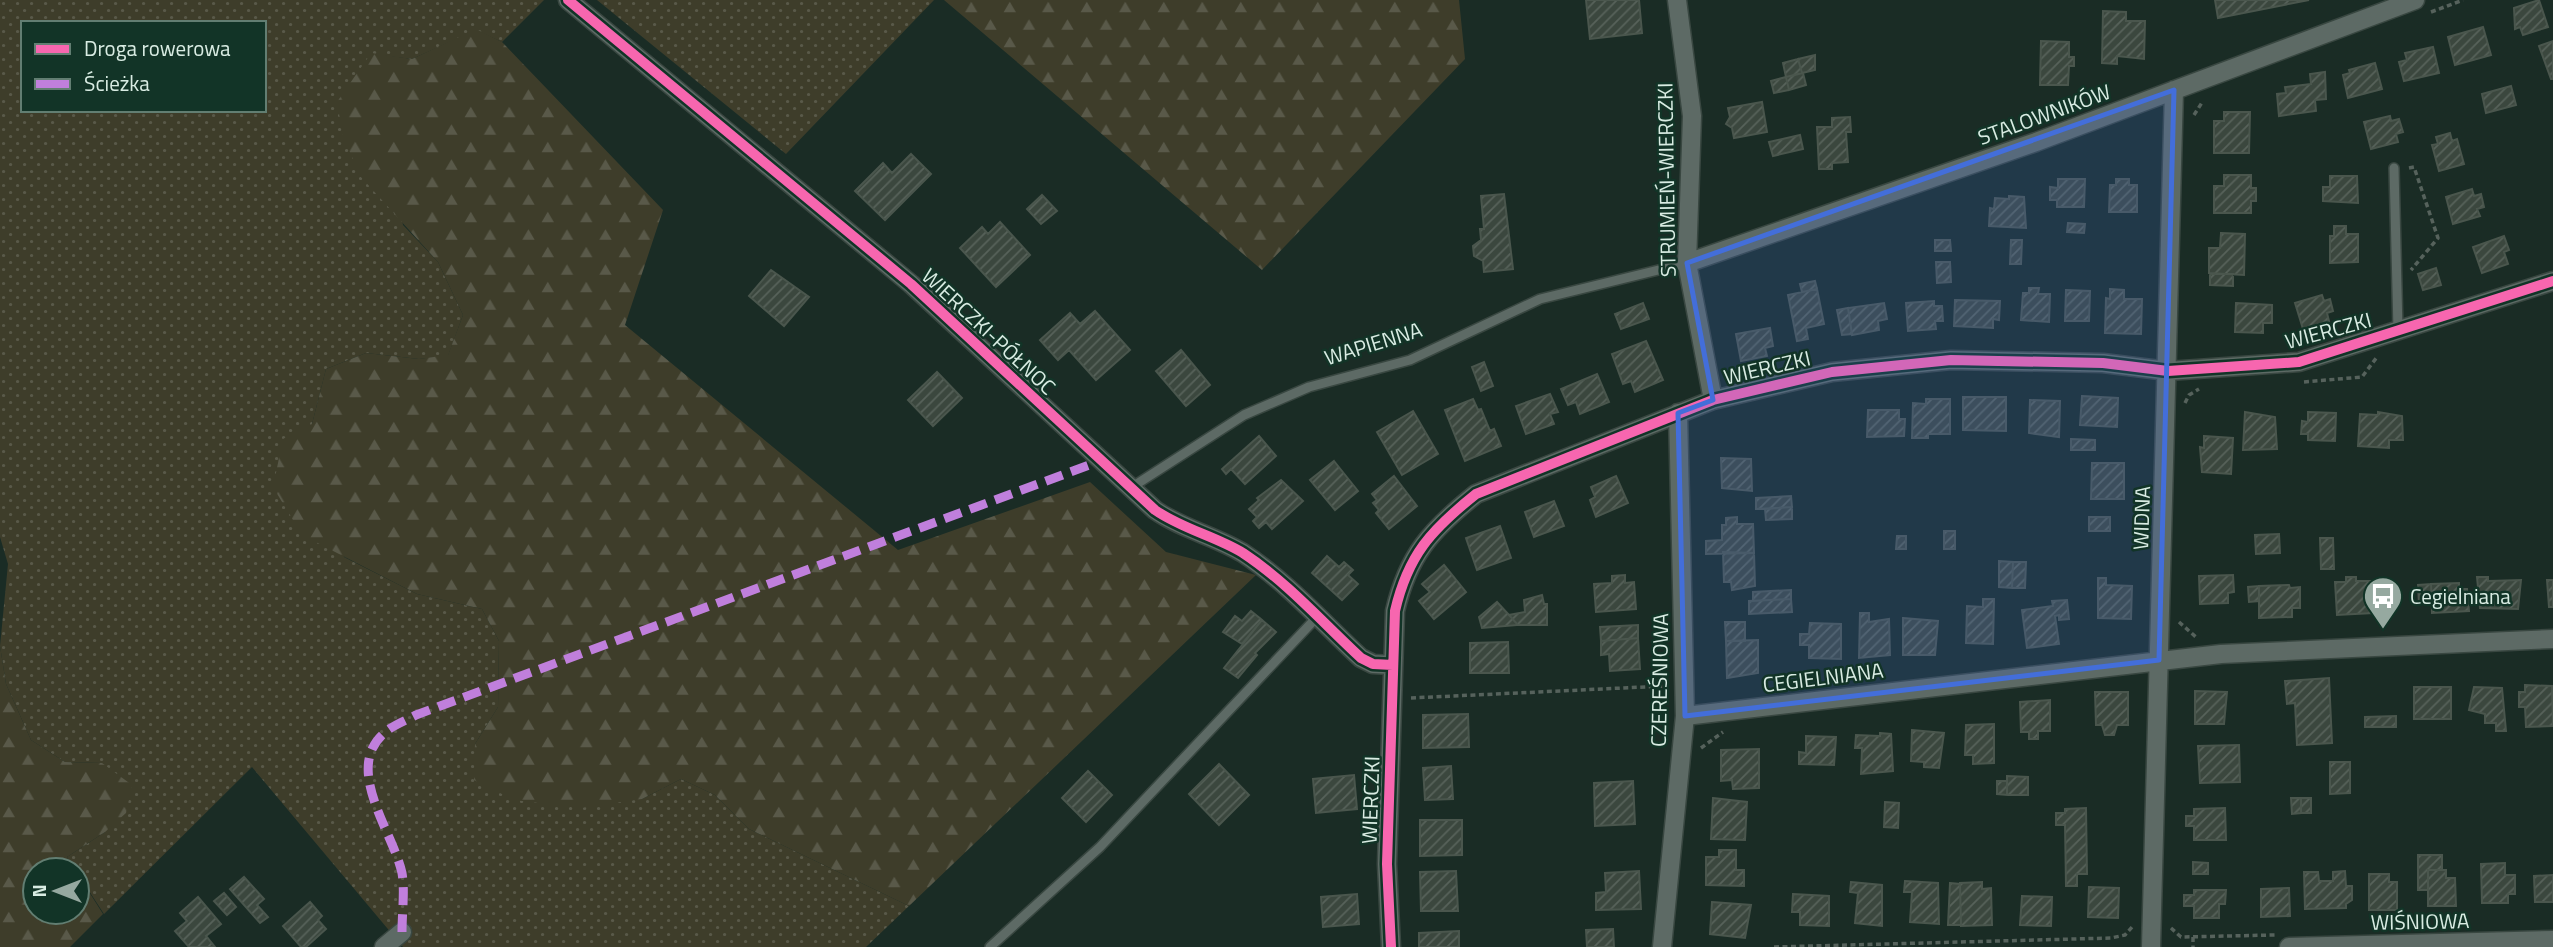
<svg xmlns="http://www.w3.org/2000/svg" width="2553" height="947" font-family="'Titillium Web',sans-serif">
<defs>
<pattern id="grass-dots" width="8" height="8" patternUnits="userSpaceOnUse" patternTransform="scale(1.75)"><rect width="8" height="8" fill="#3e3d2a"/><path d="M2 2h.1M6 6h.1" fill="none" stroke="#595949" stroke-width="1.8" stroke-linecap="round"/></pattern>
<pattern id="forest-firs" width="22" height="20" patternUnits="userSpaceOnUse" patternTransform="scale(1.75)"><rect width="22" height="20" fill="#3e3d2a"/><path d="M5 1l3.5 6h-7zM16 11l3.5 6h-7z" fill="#595949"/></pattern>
<pattern id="building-hatch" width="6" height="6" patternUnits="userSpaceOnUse" patternTransform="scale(1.75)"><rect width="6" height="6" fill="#3b473e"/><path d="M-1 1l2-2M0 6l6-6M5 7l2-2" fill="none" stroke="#57625a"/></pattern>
</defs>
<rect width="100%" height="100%" fill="#1a2c25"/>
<path fill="url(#grass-dots)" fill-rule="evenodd" d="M0 0H544L502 42 476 30 412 59 371 54 403 225 438 262 463 315 448 356 419 359 366 353 326 369 312 424 344 557 417 594 482 609 499 641 498 707 475 744 642 799 681 779 715 795 749 829 909 906 866 947H403L252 767 104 914 67 857 105 832 102 763 65 762 31 740 6 684 0 646 8 564 0 537ZM23 23H264V110H23Z
M597 0H934L786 154Z"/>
<path fill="url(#forest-firs)" d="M944 0H1459L1465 59 1262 270Z
M476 29 502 42 663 210 625 325 898 550 1090 482 1166 552 1256 575 909 906 749 829 715 795 681 779 642 799 580 808 514 800 474 780 475 744 498 707 499 641 482 609 417 594 302 535 273 487 283 439 312 424 326 369 366 353 419 359 448 355 463 315 438 262 361 177 343 137 337 102 371 53 412 59Z
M0 646 6 684 31 740 65 762 102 763 132 785 126 813 105 832 67 857 75 870H35V912H77V873L103 914 70 947H0Z"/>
<path fill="url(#building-hatch)" stroke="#4a564d" stroke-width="2" d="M1586 0H1639L1642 33 1590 39Z
M2215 0H2309L2218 18Z
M2539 0 2548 27 2523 35 2520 27 2515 29 2514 8Z
M2103 11 2126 12V21H2145L2144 59 2117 56V64L2102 63Z
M2483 27 2491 55 2455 65 2448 37Z
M2041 41 2069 42V57H2074V66H2069L2068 85H2040Z
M2553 41V79H2551L2539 46Z
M2433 47 2439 73 2404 81 2399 62 2407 60 2405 53Z
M1815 55V70L1802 73 1798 59Z
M1798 59 1802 73 1786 77 1783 63Z
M2375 63 2382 89 2348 98 2343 75 2350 73 2349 70Z
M2325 72 2326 99 2315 100 2316 111 2279 116 2277 94 2286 93 2285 87 2311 84 2310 74Z
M1803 73 1806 85 1789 90 1786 77Z
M1786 77 1789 90 1774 93 1771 81Z
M2511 86 2516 105 2486 113 2482 94Z
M1762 102 1767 132 1734 138 1732 128 1726 124 1730 117 1728 108Z
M2224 112H2250L2249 153H2214V121H2224Z
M2390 116 2391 121 2399 119 2403 132 2396 134 2398 142 2371 149 2364 122Z
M1850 117 1851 132H1846L1848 162 1832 163V169H1819L1817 127H1832V118Z
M2450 133 2452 141 2457 139 2464 164 2439 171 2432 145 2438 144 2436 137Z
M1800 135 1803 149 1773 156 1769 142Z
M911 154 931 174 885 220 855 191 883 163 892 173Z
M2224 175H2251V188H2256V201H2251V213H2214V186H2224Z
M2330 176H2357L2358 203 2323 201V187H2330Z
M2058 179H2085L2084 207H2057V200H2050V187L2058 188Z
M2116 179H2129V185H2137V212H2109L2110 185H2116Z
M2472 189 2474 196 2481 194 2484 207 2477 209 2480 216 2453 224 2446 197Z
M1504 194 1513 269 1484 272 1483 261 1474 256 1473 246 1481 240 1480 229H1484L1481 196Z
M1042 195 1057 211 1041 224 1027 209Z
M2009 196 2024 197 2026 228 1989 226 1990 208 1994 209 1995 198 2009 199Z
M1000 222 1030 255 996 287 960 248 982 227 988 234Z
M2068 223 2085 224 2084 233 2067 232Z
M2334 226H2346V234H2358V262L2330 263V236H2334Z
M2221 233 2245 234 2244 275 2209 273V248H2220Z
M2504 236 2509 250 2504 252 2508 264 2482 273 2473 247Z
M1935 240H1950L1951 251H1935Z
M2011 240H2022L2021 264H2010Z
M1936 262H1950L1951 282 1937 283Z
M2436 268 2441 285 2423 290 2418 274Z
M771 270 809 297 784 326 749 296Z
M2210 274H2233V286L2210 285Z
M1815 281 1817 289 1802 292 1800 284Z
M2029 288H2039L2038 294H2050L2049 322 2021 320 2023 293H2029Z
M1817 289 1824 324 1806 328 1808 339 1797 341 1788 295Z
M2110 289 2124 290V299H2142L2141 334 2105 333 2106 298 2110 299Z
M2066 290 2090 291 2089 321H2065Z
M2322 295 2324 301 2330 299 2333 311 2327 313 2329 321 2303 329 2295 303Z
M1955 300 2000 301 1999 320 1993 319V328L1954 326Z
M1934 301V306H1942L1943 321H1935L1936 329 1908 331 1906 303Z
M1643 303 1649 319 1621 329 1615 314Z
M1884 303 1887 319 1878 321 1879 330 1852 335 1848 308Z
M2236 303 2272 305V323H2263V333L2235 332Z
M1848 308 1852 334 1842 335 1837 310Z
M1095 311 1130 350 1096 380 1069 350 1058 360 1040 340 1070 313 1080 324Z
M1770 328 1773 346 1765 348 1767 356 1741 361 1736 334Z
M1646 341 1663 380 1635 392 1631 381 1623 384 1612 354Z
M1181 350 1210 385 1186 406 1156 371Z
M1484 362 1493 386 1481 391 1472 367Z
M937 372 962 398 933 426 908 400Z
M1597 374 1609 402 1580 414 1576 402 1568 405 1561 389Z
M1550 394 1558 412 1550 414 1554 424 1526 434 1516 406Z
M2082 396 2118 398 2117 427 2080 425Z
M1963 397H2006V431L1963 430Z
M1473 399 1478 410 1481 409 1490 431 1494 429 1501 446 1465 461 1445 410Z
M1926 399H1950V434H1928V438H1912L1913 403 1926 404Z
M2030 400 2060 401 2059 437 2029 433Z
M1868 410H1899V419H1905L1904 436 1867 437Z
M1413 411 1438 454 1402 475 1377 432Z
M2245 412 2275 417 2277 449 2243 450Z
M2308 412 2336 413 2335 441 2308 440V434H2301L2302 421 2308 422Z
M2378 412 2402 416 2403 440H2389V448L2358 446 2360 414 2378 415Z
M1259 436 1276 456 1245 484 1231 469 1226 474 1222 469Z
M2204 436 2233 438 2231 474 2202 472 2200 447 2204 448Z
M2071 439 2095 440V450H2071Z
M1721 458 1751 459 1752 491 1722 488Z
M1334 461 1358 491 1335 510 1310 480Z
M2092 463H2124V499H2091Z
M1394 476 1417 506 1389 529 1376 513 1379 510 1373 503 1377 500 1372 494Z
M1616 476 1628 503 1596 517 1590 500 1595 497 1591 487Z
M1281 480 1303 501 1272 529 1266 522 1259 528 1253 521 1257 517 1249 509 1259 500 1257 498Z
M1791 496 1792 507 1756 509V498Z
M1554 501 1564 526 1534 537 1525 512Z
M1792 507V519L1766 520 1765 509Z
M1737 517V524H1753L1754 553 1706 554V541L1722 540V525H1726V518Z
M2089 517H2110V531H2089Z
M1500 526 1511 558 1477 570 1466 538Z
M1944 531H1955V549H1944Z
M2279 534 2280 553 2256 554 2255 535Z
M1897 536H1906V549H1896Z
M2320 538H2333L2334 569H2321Z
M1723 552 1754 553 1755 586 1732 590 1731 582H1724Z
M1327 556 1339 567 1344 562 1353 570 1348 575 1358 584 1342 600 1312 573Z
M1999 561 2013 562 2012 588 1999 587Z
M2013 562H2026L2025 588H2012Z
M1444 565 1466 592 1434 619 1419 601 1430 592 1422 584Z
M1625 575V583L1634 582 1636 609 1596 612 1594 584 1612 583V576Z
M2233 575 2234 592 2228 593V603L2200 604 2199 576Z
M2346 577H2356V581H2371L2373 613 2337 615 2335 582H2346Z
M2477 577H2488V581L2521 580 2518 609 2480 608Z
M2098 578H2106V585L2132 586 2131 619 2098 618Z
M2547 580H2553V607H2549Z
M2459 583V589H2467L2469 611 2432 613 2431 584Z
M2431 584 2432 603 2419 604 2418 585Z
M2289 585 2290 588 2300 587V608H2292V617L2259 618V586Z
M2259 586V601L2249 602 2248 587Z
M1791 590V599L1753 601V592Z
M1542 595 1544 604H1547V625H1518L1509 615 1525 612 1524 600Z
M1791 599 1792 612 1749 614V601Z
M1983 599H1994L1993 644 1966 643 1967 606 1983 607Z
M2067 600 2069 619 2059 620V615L2055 616 2059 644 2027 648 2022 610 2053 606 2052 601Z
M1497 602 1509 615 1518 625 1482 628 1479 617Z
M1251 611 1262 620 1242 644 1223 632 1235 616 1242 621Z
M1860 613H1869V622L1889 619 1890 655 1859 658Z
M1903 618 1938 621 1935 655H1903Z
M1262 620 1276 632 1255 653 1257 655 1238 678 1224 668Z
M1725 622H1745V641H1726Z
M1810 623 1841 624V659L1809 658V645H1800V634H1809Z
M1638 625V638L1601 641 1600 627Z
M1638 638 1640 669 1610 671 1609 654 1601 655V641Z
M1758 640V673L1727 678 1726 641Z
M1508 642 1509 673H1470V643Z
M2329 678 2332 743 2297 745 2295 703 2287 704 2285 681Z
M2525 685 2552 686 2553 726 2526 727 2525 707H2519V692H2525Z
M2414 687H2451V719H2414Z
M2474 687 2502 688 2506 731H2496V723H2485V714L2469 710Z
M2195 691 2227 692 2224 724H2195Z
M2095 692H2128V725H2117L2114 735H2105L2102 725H2096Z
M2050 700V731H2038V739H2029V732H2021L2020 702Z
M1468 714 1469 747 1423 748V715Z
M2396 716V727H2365V717Z
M1994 724V763L1973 764V755H1965L1966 725Z
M1912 730 1944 733 1939 768 1924 767V762L1911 761Z
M1880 733 1891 734 1893 771 1861 774 1862 748H1855L1856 735 1880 736Z
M1806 736 1836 737 1834 765 1799 764V752L1806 753Z
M2239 745 2240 782 2200 783 2198 746Z
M1759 749V788L1733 789 1732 780 1721 781V750Z
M2330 762H2350V793L2330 794Z
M1219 764 1249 795 1219 825 1189 794Z
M1451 766 1453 799 1425 800 1423 768Z
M1088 771 1112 795 1086 822 1062 798Z
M1354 775 1357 809 1316 813 1313 779Z
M2007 776 2028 777V795H2007Z
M1633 781 1635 824 1595 826 1594 783Z
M1997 781H2007V795L1997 794Z
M1713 798 1747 802 1745 840 1711 839Z
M2291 798H2301V813L2292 814Z
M2301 798H2311V813H2301Z
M1885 802 1899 803 1898 828 1884 827Z
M2086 808 2087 874H2077V886H2066L2065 825H2056V813H2065V809Z
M2225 808 2226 840H2194V826H2186V816H2194V809Z
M1420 820H1462V855L1420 856Z
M1719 850H1736V870H1744V886L1706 885V857H1719Z
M2418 855H2442V870H2428V890H2418Z
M2193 862 2208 863V874H2193Z
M2505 863V875H2515V894H2508V903H2482L2481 864Z
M2428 870H2446V878H2455L2456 906H2428Z
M1456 871 1458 911H1421L1420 872Z
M1639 871 1641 909 1596 910V893L1606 892 1605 873Z
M2345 871 2346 886H2352V900L2346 904V908L2305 909 2304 872H2318L2319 881H2333V872Z
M2369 874H2389V882H2397V910H2369Z
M2553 875V902H2535L2534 876Z
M244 877 264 899 257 905 268 917 260 923 230 889Z
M1905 881 1938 883 1939 924 1910 922 1912 892H1904Z
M1851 882 1882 885V926L1855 923 1858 893 1850 892Z
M1982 882V889L1991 888 1992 925 1961 926 1960 883Z
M1950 883 1960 884 1961 925H1948Z
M2089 887 2119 888 2118 918 2088 917Z
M2289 888 2290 916 2261 917V889Z
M2194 890H2226L2225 904H2219V918H2194V906H2184V895H2194Z
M224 893 236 907 227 915 214 901Z
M1357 894 1359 924 1323 927 1321 897Z
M1793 894 1829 896V926L1800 925V912H1792Z
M2022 896 2052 897 2051 926 2020 925Z
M198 897 221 924 206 936 215 947H189L175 931 187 921 180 913Z
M310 902 322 916 318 920 326 929 306 947H301L283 926Z
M1712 902 1751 905 1745 938 1710 934Z
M1613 929 1614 947H1587L1586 930Z
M1459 931V947H1419V933Z"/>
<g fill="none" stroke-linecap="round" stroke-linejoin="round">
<g stroke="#394741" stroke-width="12">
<path id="service" d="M2394 168 2398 330
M1129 489 1244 415 1309 387 1410 360 1540 299 1687 263
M990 947 1100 847 1318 616"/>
</g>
<g stroke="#394741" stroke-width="21">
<path id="minor" d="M568 0 911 284 1155 510C1182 529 1215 536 1243 553 1287 582 1323 623 1361 658L1373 664 1393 665
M1677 0 1692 116 1687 263 1713 400
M1687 263 2036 142 2415 0
M1685 716 2221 654 2553 639
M384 947 402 932
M1391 947 1387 864 1395 611C1408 555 1431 530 1476 494L1713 400 1832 372 1951 360 2103 363 2168 371 2299 362 2553 281
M1662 947 1685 716 1678 413
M2151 947 2174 90
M2289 947 2553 940"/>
</g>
<path stroke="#56625c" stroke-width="3.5" stroke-dasharray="5 3.5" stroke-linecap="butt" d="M2431 12 2463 0
M2194 115 2203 101
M2409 168 2414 167 2438 238 2411 270
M2304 382 2362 377 2377 357
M2185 403 2189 395 2199 389
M2179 622 2197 638
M1411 698 1665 686
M1701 748 1723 732
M2171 928 2181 937 2275 935
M2193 937V947
M1774 947 2111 938 2125 935 2132 927"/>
<use href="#service" stroke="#5d6a65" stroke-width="9"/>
<use href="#minor" stroke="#5d6a65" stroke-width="18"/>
<path stroke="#c07fdc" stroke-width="9" stroke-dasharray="18 9" stroke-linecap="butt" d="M402 932C402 913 405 891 402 873 393 831 340 765 388 730 396 724 407 720 416 715L1100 461"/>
<g stroke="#123427" stroke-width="15">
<path id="cycleway" d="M568 0 911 284 1155 510C1182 529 1215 536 1243 553 1287 582 1323 623 1361 658L1373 664 1393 665
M1391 947 1387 864 1395 611C1408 555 1431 530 1476 494L1713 400 1832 372 1951 360 2103 363 2168 371 2299 362 2553 281"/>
</g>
<use href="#cycleway" stroke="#f766af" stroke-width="10"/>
</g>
<path fill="#436eda" fill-opacity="0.2" stroke="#436eda" stroke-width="5" stroke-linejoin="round" d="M2174 90 2159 660 1685 716 1678 413 1713 400 1687 263Z"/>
<defs>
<g id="bus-pin" transform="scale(2.0125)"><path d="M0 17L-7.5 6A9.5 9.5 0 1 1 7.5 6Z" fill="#96a9a0" stroke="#123427"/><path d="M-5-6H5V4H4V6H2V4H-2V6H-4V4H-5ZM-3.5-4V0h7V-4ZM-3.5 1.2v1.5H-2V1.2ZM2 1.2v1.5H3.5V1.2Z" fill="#fff"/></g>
</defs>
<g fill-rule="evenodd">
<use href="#bus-pin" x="2383" y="596"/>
</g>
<g text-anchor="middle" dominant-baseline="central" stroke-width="5" stroke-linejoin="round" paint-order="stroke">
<g font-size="21" fill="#d9ece3" stroke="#123427">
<text transform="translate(2044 114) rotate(-20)">STALOWNIKÓW</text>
<text transform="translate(1666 180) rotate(-91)">STRUMIEŃ-WIERCZKI</text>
<text transform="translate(2328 330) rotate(-15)">WIERCZKI</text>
<text transform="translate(989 331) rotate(43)">WIERCZKI-PÓŁNOC</text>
<text transform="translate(1373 343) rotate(-17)">WAPIENNA</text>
<text transform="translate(1767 367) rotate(-13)">WIERCZKI</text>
<text transform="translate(2141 518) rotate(-88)">WIDNA</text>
<text transform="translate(1823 677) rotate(-7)">CEGIELNIANA</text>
<text transform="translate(1659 680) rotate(-89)">CZEREŚNIOWA</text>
<text transform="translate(1370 800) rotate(-88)">WIERCZKI</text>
<text transform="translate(2420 921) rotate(-1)">WIŚNIOWA</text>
</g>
<g font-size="21" fill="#d9ece3" stroke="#123427" text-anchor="start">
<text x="2410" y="596">Cegielniana</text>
</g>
</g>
<rect x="21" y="21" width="245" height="91" fill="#123427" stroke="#627e72" stroke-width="2"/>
<rect x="35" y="44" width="35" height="10" fill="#f766af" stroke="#627e72" stroke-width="2"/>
<text x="84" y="56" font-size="21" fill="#d9ece3">Droga rowerowa</text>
<rect x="35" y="79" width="35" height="10" fill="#c07fdc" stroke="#627e72" stroke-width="2"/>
<text x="84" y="91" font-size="21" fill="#d9ece3">Ścieżka</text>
<g transform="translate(56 891) rotate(270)"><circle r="33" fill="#123427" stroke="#627e72" stroke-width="2"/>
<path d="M0-5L12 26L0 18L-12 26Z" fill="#96a9a0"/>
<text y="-10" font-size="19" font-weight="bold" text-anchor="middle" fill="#d9ece3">N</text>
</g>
</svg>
